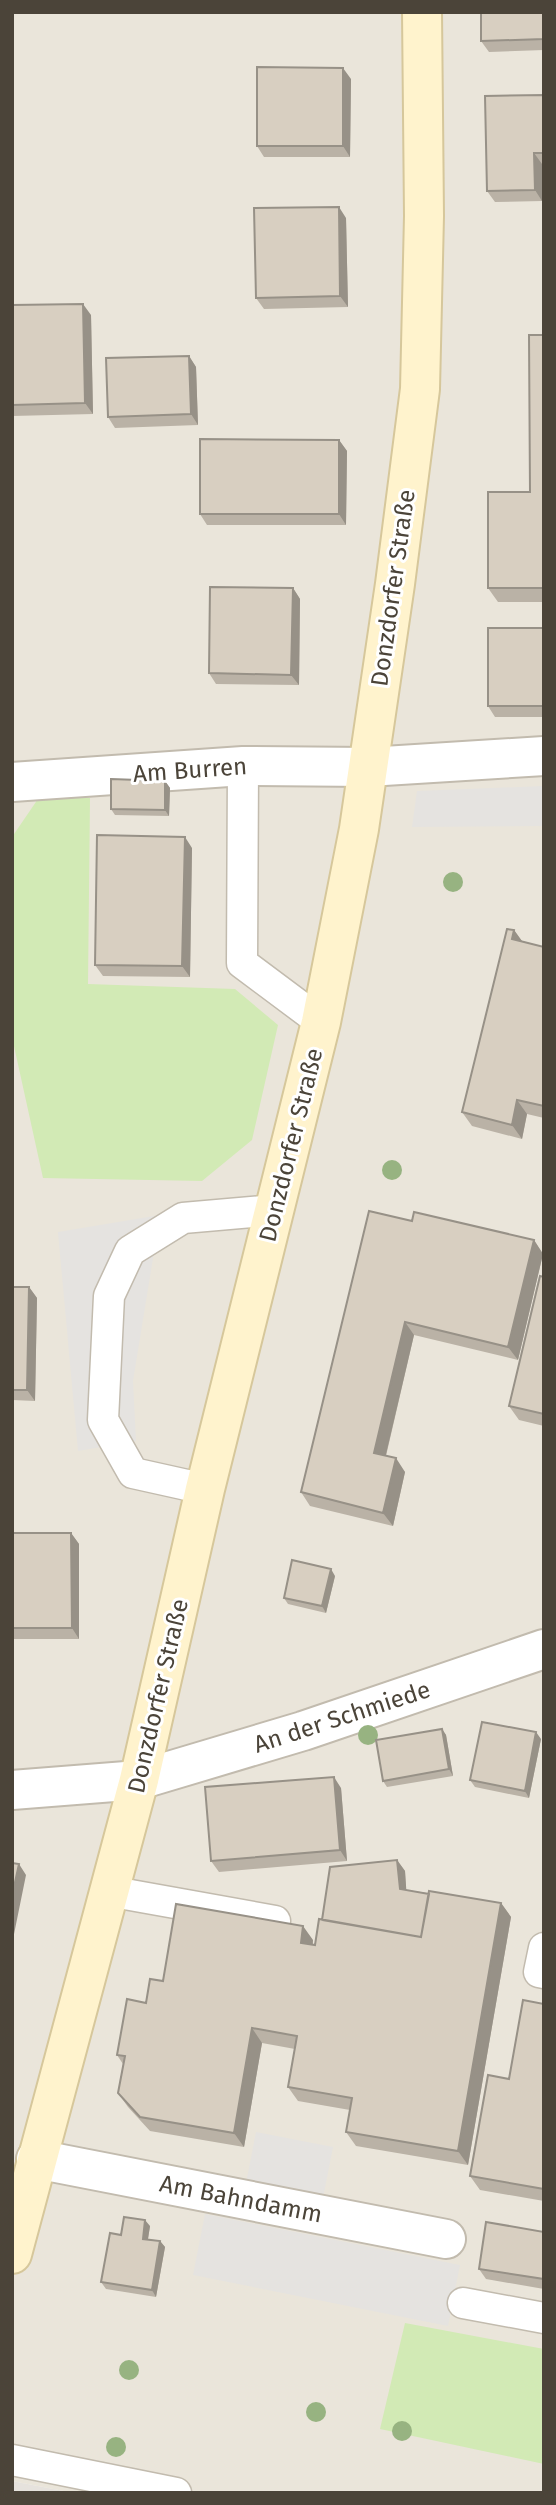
<svg xmlns="http://www.w3.org/2000/svg" width="556" height="2505" font-family="'Fira Sans',sans-serif">
<rect width="100%" height="100%" fill="#f6f3ec"/>
<path fill="#eae5da" d="M12 12H544V2493H74L12 2481Z"/>
<path fill="#e6e2dd" d="M12 2481 74 2493H12Z"/>
<path fill="#d2eab5" d="M40 796 90 798 88 984 235 989 278 1025 252 1140 202 1181 43 1178 12 1037V837Z
M405 2323 544 2349V2464L380 2429Z"/>
<path fill="#e5e3e0" d="M544 786V826L412 827 417 791Z
M160 1215 133 1381 136 1441 78 1451 58 1232Z
M256 2132 333 2147 323 2198 246 2183Z
M205 2214 460 2265 448 2326 193 2275Z"/>
<g fill="none" stroke-linecap="round" stroke-linejoin="round">
<g stroke="#c2bbae" stroke-width="33">
<path id="service" d="M243 766 242 963 321 1022
M205 1489 133 1473 103 1420 109 1296 130 1251 183 1218 275 1210
M108 1891 275 1921
M544 1948 539 1972 544 1973
M463 2303 544 2318
M12 2460 176 2493"/>
</g>
<g stroke="#c2bbae" stroke-width="42">
<path id="minor" d="M12 782 243 766 368 767 544 756
M12 1790 139 1780 303 1731 544 1649
M36 2159 446 2239"/>
</g>
<g stroke="#d6c79b" stroke-width="42">
<path id="secondary" d="M12 2254 139 1780 205 1489 321 1022 359 829 395 584 420 389 424 216 422 12"/>
</g>
<use href="#service" stroke="#fff" stroke-width="30"/>
<use href="#minor" stroke="#fff" stroke-width="38"/>
<use href="#secondary" stroke="#fff3cd" stroke-width="38"/>
</g>
<g fill="#97b381">
<circle cx="453" cy="882" r="10"/>
<circle cx="392" cy="1170" r="10"/>
<circle cx="368" cy="1735" r="10"/>
<circle cx="129" cy="2370" r="10"/>
<circle cx="316" cy="2412" r="10"/>
<circle cx="402" cy="2431" r="10"/>
<circle cx="116" cy="2447" r="10"/>
</g>
<path fill="#bab2a6" d="M544 12V50L489 52 481 41Z
M351 79 350 157H264L257 146Z
M544 95V164H542V201L495 202 487 191Z
M346 218 348 307 264 309 256 298Z
M12 305 91 315 93 414 12 416Z
M544 335V602H498L488 588 530 492Z
M189 356 196 367 198 425 115 428 108 417Z
M339 440 347 451 346 525H207L200 514Z
M293 588 300 599 299 685 216 684 209 673Z
M544 628V717H495L488 706Z
M165 781 170 788 169 816 115 815 111 809Z
M192 848 190 977 103 976 95 965Z
M514 930 522 941 544 947V1118L527 1114 522 1139 472 1126 462 1112Z
M412 1221 534 1240 543 1254 518 1360 414 1335 386 1456 405 1472 393 1526 310 1506 301 1492Z
M544 1277V1426L519 1420 509 1406Z
M12 1287H29L37 1298 35 1401 12 1400Z
M12 1533H71L79 1544V1639H12Z
M335 1576 326 1613 288 1604 284 1598Z
M442 1729 446 1735 453 1776 387 1787 383 1781Z
M541 1739 529 1798 475 1787 470 1780Z
M341 1788 347 1861 219 1872 211 1861Z
M397 1860 405 1871 406 1890 501 1903 511 1917 468 2165 356 2146 346 2132 350 2110 298 2101 288 2087 295 2049 262 2043 244 2147 150 2131 128 2107 118 2093 123 2064 117 2055 146 2003 163 1981 313 1940V1944L315 1945 322 1920Z
M544 2004V2201L480 2190 470 2176 509 2079Z
M150 2226 148 2239 160 2241 165 2247 156 2297 106 2289 101 2282 121 2235Z
M544 2232V2289L486 2279 479 2269Z"/>
<path fill="#979187" d="M343 68 351 79 350 157 343 146Z
M534 153 542 164V201L535 190Z
M339 207 346 218 348 307 340 296Z
M83 304 91 315 93 414 85 403Z
M189 356 196 367 198 425 191 414Z
M339 440 347 451 346 525 339 514Z
M293 588 300 599 299 685 291 675Z
M165 781 170 788 169 816 165 810Z
M185 837 192 848 190 977 182 966Z
M514 930 524 944 512 939Z
M517 1100 527 1114 522 1139 512 1125Z
M534 1240 543 1254 518 1360 508 1347Z
M29 1287 37 1298 35 1401 27 1390Z
M405 1322 414 1335 383 1467 374 1453Z
M396 1458 405 1472 393 1526 383 1513Z
M71 1533 79 1544V1639L72 1628Z
M331 1569 335 1576 326 1613 322 1606Z
M442 1729 446 1735 453 1776 449 1769Z
M536 1732 541 1739 529 1798 525 1791Z
M334 1777 341 1788 347 1861 340 1850Z
M397 1860 405 1871 407 1900 400 1889Z
M19 1864 26 1875 12 1944V1896Z
M501 1903 511 1917 468 2165 458 2151Z
M303 1926 313 1940 311 1957 301 1943Z
M252 2028 262 2043 244 2147 234 2133Z
M145 2220 150 2226 147 2245 143 2239Z
M160 2241 165 2247 156 2297 152 2290Z"/>
<path fill="#d8cfc1" stroke="#979187" stroke-width="2" d="M481 12H544V39L481 41Z
M257 67 343 68V146H257Z
M544 95V153H534L535 190 487 191 485 96Z
M339 207 340 296 256 298 254 208Z
M83 304 85 403 12 405V305Z
M529 335H544V588H488V492H530Z
M189 356 191 414 108 417 106 358Z
M200 439 339 440V514H200Z
M210 587 293 588 291 675 209 673Z
M488 628H544V706H488Z
M111 779 165 781V810L111 809Z
M97 835 185 837 182 966 95 965Z
M507 929 514 930 512 939 544 947V1106L517 1100 512 1125 462 1112Z
M369 1211 412 1221 414 1212 534 1240 508 1347 405 1322 374 1453 396 1458 383 1513 301 1492Z
M540 1276 544 1277V1414L509 1406Z
M12 1287H29L27 1390H12Z
M12 1533H71L72 1628H12Z
M292 1560 331 1569 322 1606 284 1598Z
M482 1722 536 1732 525 1791 470 1780Z
M442 1729 449 1769 383 1781 376 1740Z
M334 1777 340 1850 211 1861 205 1787Z
M397 1860 400 1889 429 1894 421 1937 322 1920 330 1867Z
M12 1863 19 1864 12 1896Z
M429 1891 501 1903 458 2151 346 2132 352 2098 288 2087 297 2036 252 2028 234 2133 140 2117 118 2093 125 2056 117 2055 127 1999 146 2003 150 1979 163 1981 176 1904 303 1926 301 1943 315 1945 319 1919 421 1937Z
M523 2000 544 2004V2189L470 2176 488 2075 509 2079Z
M124 2217 145 2220 143 2239 160 2241 152 2290 101 2282 110 2233 121 2235Z
M486 2222 544 2232V2279L479 2269Z"/>
<g text-anchor="middle" dominant-baseline="central" stroke-width="6" stroke-linejoin="round" paint-order="stroke">
<g font-size="24" fill="#4b4439" stroke="#fff">
<text transform="translate(393 588) rotate(-82)">Donzdorfer Straße</text>
<text transform="translate(190 770) rotate(-4)">Am Burren</text>
<text transform="translate(291 1145) rotate(-76)">Donzdorfer Straße</text>
<text transform="translate(158 1696) rotate(-77)">Donzdorfer Straße</text>
<text transform="translate(342 1717) rotate(-18)">An der Schmiede</text>
<text transform="translate(241 2199) rotate(11)">Am Bahndamm</text>
</g>
</g>
<rect width="556" height="2505" fill="none" stroke="#4b4439" stroke-width="28"/>
</svg>
